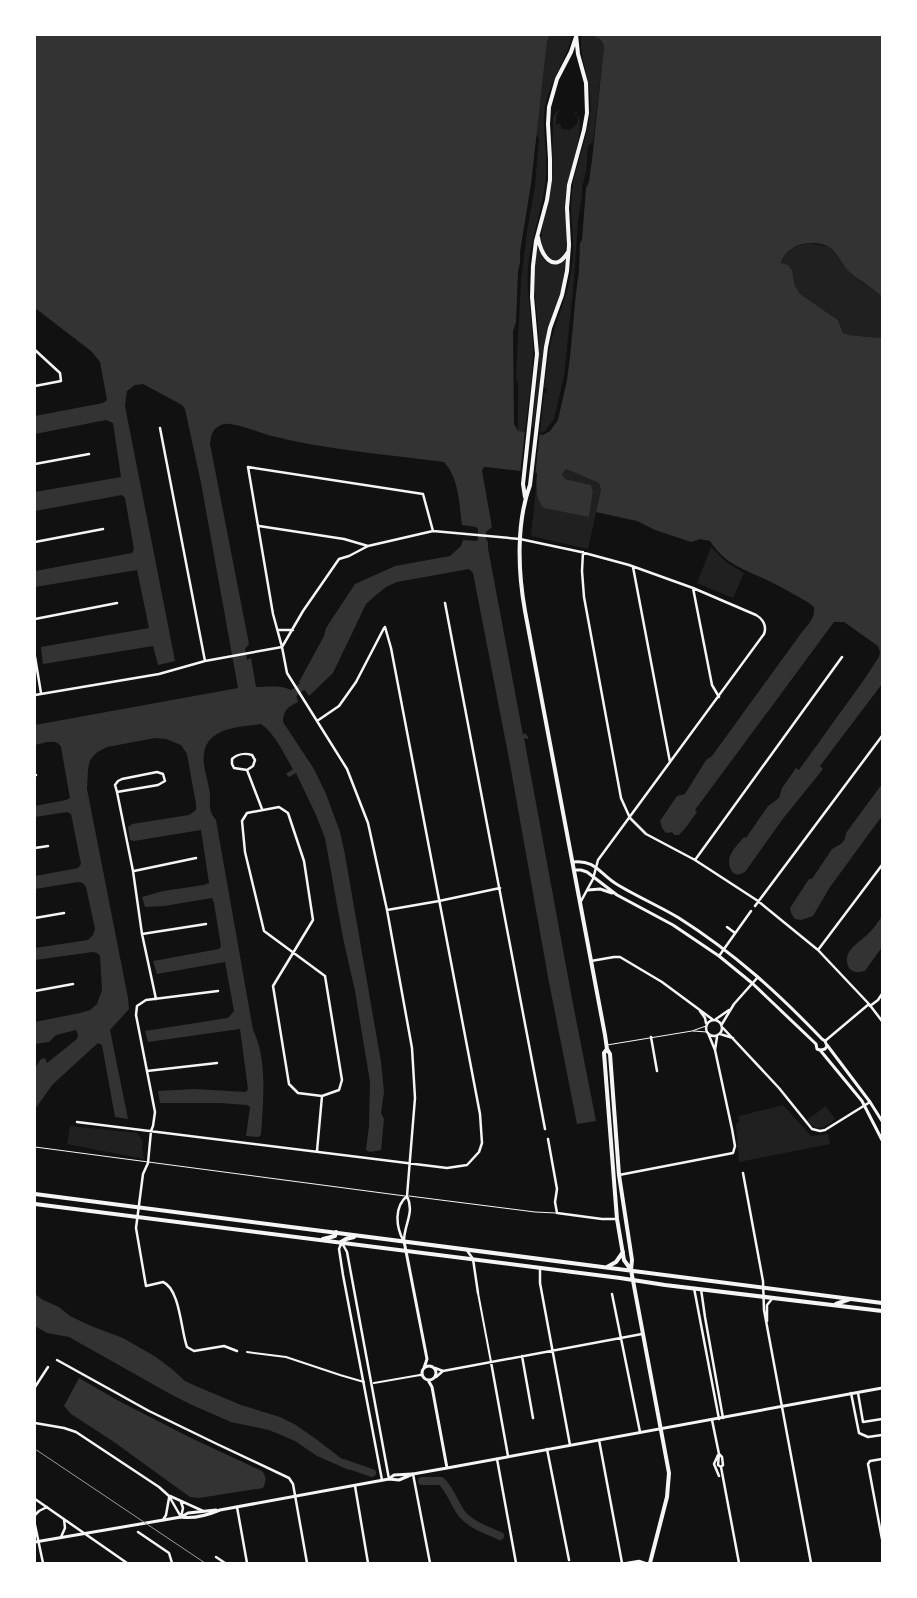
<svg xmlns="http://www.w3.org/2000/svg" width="917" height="1598" font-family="Commissioner,sans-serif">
<rect width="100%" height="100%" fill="#111"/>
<path fill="#202020" d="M550 35H572C567 60 550 80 545 106 541 129 548 152 546 175 544 206 531 236 528 268 526 295 533 321 533 348 533 376 528 404 525 432L518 431V384L516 377 521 281 527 231 535 186 539 138 536 135 547 41Z
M581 35C591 36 602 35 604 47L593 142 588 146 586 172 582 187V197L578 221 574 281 564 376 554 419 545 431 540 433 544 393H546L547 388H544C547 370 548 352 553 335 557 319 564 304 568 287 572 272 574 254 573 238 572 223 570 208 572 192 575 166 587 141 590 114 594 85 579 62 581 35Z
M561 109 557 114 556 124 557 125 560 123 562 129 570 130 577 124 578 115 577 113 574 115 576 111C588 125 568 174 566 193 564 210 570 241 564 255 562 259 558 260 554 261L546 256 541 243 543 223 552 183 553 117 556 112Z
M809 243 830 247 861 282 876 291 882 297V337L880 338 849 335 843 333C842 329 841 325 839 322 835 315 808 302 800 295 790 284 799 267 781 264 785 250 796 246 809 243Z
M538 247C546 266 550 266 566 260L562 287 544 345 534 427H532C535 398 540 368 539 339 538 309 529 276 538 247Z
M566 469 599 483 601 490 588 549 531 536 536 489 540 502 589 517 593 491 591 485 565 479 562 474Z
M711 547 726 562 744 573 733 598 697 583Z
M783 1105 811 1136 828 1134 830 1144 739 1162 736 1124 739 1122V1116Z
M826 1106 835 1119C824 1128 817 1133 807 1120Z
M70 1126 137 1133 143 1141 142 1148 144 1159 67 1144Z"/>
<path fill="#333" d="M35 35H550L547 41 531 184 520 252V263L518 271 516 322 513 331 514 424 518 431 543 435 550 431 558 420 567 380 570 357 576 293 579 271 580 243 582 240 586 188 589 182 592 160 604 47C602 35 591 36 581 35H882V297C872 286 856 280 846 268 841 262 837 252 829 247 813 238 786 244 781 263L788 265 792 270 795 286 800 294 838 320 843 333 849 335 880 338 882 337V684L820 766 823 769 782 820 745 872 738 875 733 873C723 858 734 849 744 837L746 838 768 806 779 798 782 788 796 768 799 770 863 681 879 657 880 652 878 646 844 622H834L695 810 697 812 687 826 679 835H674L672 832 666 833 662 828 660 821 677 796 685 794 706 760 712 756 802 632C809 624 815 618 814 607L809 603C795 595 782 587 767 580 743 569 725 564 710 541L700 539 691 542 655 530 637 521 596 512 601 490 599 483 566 469 562 474 565 479 591 485 593 491 589 517 544 508C535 498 536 486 537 473L486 467H484L482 471 492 527 486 532V539L488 542V548L523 735 525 733 528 737V739L524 738 573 1004 596 1121 577 1124 548 977 510 764 473 573 469 569 397 582 386 587 375 596 366 604 333 673 309 696 299 682 324 636 326 628 355 584 395 566 450 556 461 546 463 540 477 541 478 539V529L476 527 462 525C459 503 459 478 444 462 385 454 326 450 268 435 258 432 233 422 224 424 213 427 211 434 210 444L249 644 245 649 247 660 251 658 256 687C271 687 295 682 298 702 288 707 283 710 283 722L314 769 326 794 340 832 345 855 381 1062 384 1092 381 1113 384 1119 381 1150 370 1152 366 1150 369 1126 370 1082 355 991 343 938 325 838 316 815 296 773 289 777 286 774 293 769C285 756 274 732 261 724 240 727 208 727 204 753 202 764 207 777 209 788 212 801 206 808 216 820L253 1030C268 1060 263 1103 261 1135L258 1137 246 1136 250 1107 247 1105 221 1103H160L158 1091 194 1089 246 1092 248 1089 240 1029 148 1042 145 1031 221 1019 228 1018 234 1011 225 962 157 974 153 961 219 949 221 946 214 903 212 898 164 906 145 907 142 897 163 891 204 885 209 883 201 830 134 841 130 840 128 827 132 824 189 815 196 810V804L187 754 181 745 166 739 155 738 107 747 96 753 90 760 88 769 87 789 128 998 129 1009 110 1030 128 1119 115 1117 102 1045 98 1043 53 1084 35 1109V1068L41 1059 45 1058 47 1063 77 1039 78 1035 76 1030 56 1035 49 1042 35 1044V1022L80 1013 90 1010 97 1004 102 990 100 956 97 953 93 952 35 960V948L88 940 93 935 95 929 86 887 83 883 78 882 35 889V876L78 868 81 864 71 814 67 812 35 817V806L66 800 70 798 61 747C56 738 44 743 35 745V725L238 688 201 483 185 409 182 405 143 384 135 385 127 391 125 406 175 661 158 665 153 646 43 664 41 647 149 628 137 570 35 587V571L132 553 134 549 125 498 122 495 35 511V492L121 477 113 423 106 420 35 434V416L103 403 107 400 100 362 91 351 35 308Z
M882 784V816L830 887 813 916 801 920 795 919 791 913 790 908 809 879H812L832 849 841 844 845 839 846 833Z
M882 916V947L865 971C859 972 852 974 848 966 842 950 861 942 870 932 874 928 878 922 882 916Z
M35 1294 43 1300 59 1307 70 1316 91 1326 123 1338 156 1357 173 1370 185 1381 198 1387 241 1405 280 1417 296 1425 316 1439 342 1459 352 1465 349 1470 317 1456 295 1441 269 1430 231 1422 192 1405 172 1395 69 1337 47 1333 35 1326Z
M79 1378 117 1400 189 1437 262 1471C267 1477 266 1481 263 1488L199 1498 190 1497 114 1442 71 1414 64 1406Z"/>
<path fill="#111" d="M525 429 540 431 535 477 534 476 520 474Z"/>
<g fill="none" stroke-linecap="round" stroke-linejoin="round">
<path stroke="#333" stroke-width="8" d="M286 698H288L309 681
M343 1463 372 1473
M422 1481H441C451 1490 454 1504 462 1514 471 1525 487 1530 500 1536"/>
<path stroke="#f5f5f5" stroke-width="1" d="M693 1031 707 1032
M607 1045 692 1031 706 1026
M35 1147 405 1196
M409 1196 535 1212 556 1213"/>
<path stroke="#f5f5f5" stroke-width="2" d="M478 1293 491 1362
M247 1352 286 1357 340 1375 364 1382
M374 1383 420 1375"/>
<path stroke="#f5f5f5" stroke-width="2.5" d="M35 350 60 373 61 381 35 386
M160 428 205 661
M35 464 89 454
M259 526 344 539 368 546
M35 542 103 529
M583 552 582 571 584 597 621 798 630 818 646 834 695 860 758 901 818 950 869 1004 882 1021
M633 567 670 762
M693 588 712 685 719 697
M445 603 545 1129
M35 619 117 603
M278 630H293
M35 657 41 693
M35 695 159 674 205 661 282 647 303 611 339 559 349 556 368 546 433 531 520 539 581 552 629 565 693 588 756 615C763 619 767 626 764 634L598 860 593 879 580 903
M317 721 339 706 356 682 384 628
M247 770 234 768 232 764V759C237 754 245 753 252 755L255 760 253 766 247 770 262 809
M35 775H36
M117 792 158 785 165 781 163 774 157 772 122 779 118 781 115 785 117 792 133 871 142 934 156 999
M35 848 48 846
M695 860 842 657
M134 871 196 858
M755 906 882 736
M387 910 439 901 500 888
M35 918 64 913
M727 927 735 933
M142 934 206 924
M818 950 882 865
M719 956 751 911
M591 961 614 957H620L662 982 712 1019
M35 991 73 984
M218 991 146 1000 137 1006 136 1015 155 1112 153 1126 151 1131 148 1163 143 1174 136 1228 146 1286 163 1282C180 1289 181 1331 187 1347L194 1351 224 1346 237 1351
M870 1006 878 1000 882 994
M700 1011 705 1018 706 1023
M716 1019 729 1010
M706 1028a8 8 0 1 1 16 0a8 8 0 1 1-16 0Z
M722 1024 734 1004 758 977
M723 1028 779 1088 812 1129 820 1131 825 1130 870 1102
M720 1034 733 1038
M651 1037 657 1071
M825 1041 869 1004
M715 1050 717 1037
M147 1071 217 1063
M322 1096 298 1093 289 1084 273 986 313 920 304 861 288 813 279 807 247 813 242 821 245 852 264 931 325 976 342 1080 339 1090 322 1096
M77 1122 447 1168 467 1165 479 1152 482 1143 480 1114 391 648 385 627
M548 1139 557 1189 555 1202 557 1213 602 1219H617
M317 1151 322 1096
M743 1173 763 1281 764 1310 811 1563
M619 1175 733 1153 735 1146 732 1129 715 1050 708 1033
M403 1240C396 1226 394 1207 407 1196
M404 1241C404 1224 415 1213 407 1196L415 1098 412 1048 387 910 368 823 347 769 287 673 282 647 273 614 248 467 423 494 433 531
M342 1243 347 1252 389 1479
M341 1244 339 1249 343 1275 382 1480
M466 1249 473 1259 478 1293
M540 1268V1283L570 1445
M694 1288 719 1419
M701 1289 705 1317 723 1418
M612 1294 640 1432
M767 1321V1305L772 1299
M522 1356 533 1418
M57 1360 149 1411 217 1444 289 1478 293 1484 307 1563
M491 1362 508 1456
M435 1368 443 1371 642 1334
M420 1375H422
M436 1377 443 1371
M35 1387 48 1367
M851 1393 859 1433 868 1437 882 1435
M858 1393 863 1422 882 1419
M712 1420 719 1454 718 1465 721 1467 723 1465 722 1457 719 1454
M35 1423 64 1428 76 1432 159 1487 169 1496 181 1517
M599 1440 622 1563
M547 1449 569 1560
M718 1455 714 1464 719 1476
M497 1459 516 1563
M882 1459 870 1461 868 1464 882 1539
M721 1467 739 1563
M413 1474 430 1563
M355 1486 368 1563
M170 1496 203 1511
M35 1499 127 1563
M237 1507 247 1563
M35 1515 39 1511 47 1507
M181 1517 183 1508 181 1502
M163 1520 166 1515 169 1498
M35 1525 43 1563
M138 1532 169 1553 172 1563
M61 1537 65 1528 64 1519
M216 1557 225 1563
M627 1563 639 1561 645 1563"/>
<path stroke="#f5f5f5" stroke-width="3" d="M573 862C596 859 600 875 618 885 638 897 659 906 679 918 734 953 777 992 822 1039L825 1041 827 1046 825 1049 821 1050
M574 870H581L587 872 617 895 673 925 719 956 752 983 816 1044 817 1049 820 1050 862 1101 882 1140
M588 890 600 889 612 893
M827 1045 870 1102 882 1121
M404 1241 427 1359 424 1368
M422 1373a7 7 0 1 1 14 0a7 7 0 1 1-14 0Z
M428 1380 432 1387 447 1468
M390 1478 394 1475 412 1474
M181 1517C194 1519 208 1515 220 1510L389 1479 399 1480 413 1474 447 1468 882 1388
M35 1542 146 1523 181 1517 188 1513 216 1510"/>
<path stroke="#f5f5f5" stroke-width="4" d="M576 35 578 54 586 83 587 113 584 130 569 185 567 208 569 245 567 271 562 295 550 328 546 347 530 485C516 523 518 572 525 611L605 1035 607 1049 604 1053 617 1219 624 1260 631 1270
M538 237C540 254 554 276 568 252
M525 497 523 484 537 354 532 297 533 266 536 241 547 200 550 180V159L548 124 549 107 557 79 571 52 576 37
M607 1049 610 1054 619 1175 632 1260 631 1270 669 1473 667 1497 650 1563
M35 1194 882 1303
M35 1204 620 1278 665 1285 882 1311
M323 1239 335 1236 336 1232
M341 1242 346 1239 354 1237
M607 1267 616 1262 623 1252
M836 1304 850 1299"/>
<path stroke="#9a9a9a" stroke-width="1" d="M35 1449 205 1563"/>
</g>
<rect width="917" height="1598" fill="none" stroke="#ffffff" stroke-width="72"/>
</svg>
